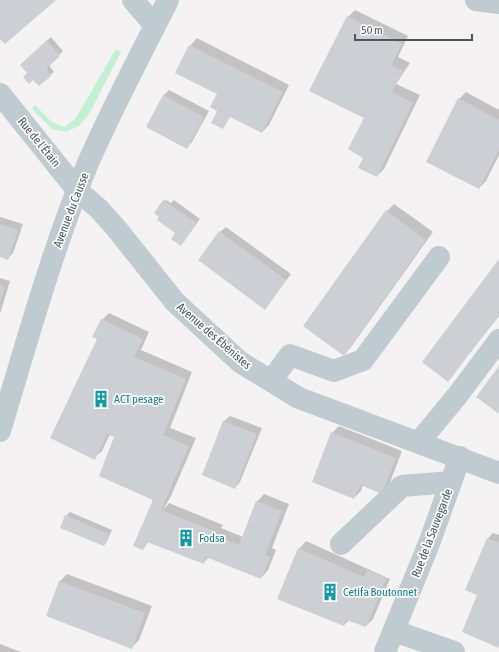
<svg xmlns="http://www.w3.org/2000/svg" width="499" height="652" font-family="'Asap Condensed',sans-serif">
<rect width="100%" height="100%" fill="#f4f2f2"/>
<path fill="#c2f0d3" d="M116 49 121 52 89 114 79 126 66 132 52 129 32 109 35 105 52 122 65 127 76 118Z"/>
<path fill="#0003" d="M355 10 408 36 398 57 410 63 396 84 420 95 384 169 377 176 364 157 365 118 348 17Z
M51 37 63 51 49 65 54 72 50 75 28 73 25 61Z
M197 38 289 85 269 125 262 132 230 116 223 128 219 110 218 94 176 73 190 46Z
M169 90 209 111 192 142 187 147 147 126 164 95Z
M466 92 499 110V155L486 181 479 188 459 99Z
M166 200 171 203 174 200 200 219 184 241 177 233 164 201Z
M394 204 433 232 351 347 344 354 387 211Z
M0 217 23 224 13 253 7 259 0 256Z
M226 227 291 274 265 309 220 232Z
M499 261V316L448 380Z
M0 278 10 281 0 314Z
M109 313 149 332 141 350 192 372 170 428 196 438 171 496 163 510 169 503 223 525 221 528 243 537 257 502 264 494 289 504 272 548 276 550 268 570 261 578 209 557 203 563 149 541 143 549 153 501 116 437 110 434 102 451 94 458 98 338 102 320Z
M230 416 262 428 240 482 235 488 203 475 224 421Z
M339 426 402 451 389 485 381 492 363 485 361 491 354 498 332 433Z
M70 512 112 530 107 541 104 545 66 516Z
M493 533 499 535V646L478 594 467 589 488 538Z
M306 541 390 579 373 619 366 626 349 620 344 625 299 549Z
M67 574 152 606 139 640 132 647 47 615 60 581Z
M0 644 21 652H0Z"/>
<path fill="#cccfd4" d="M0 0H56L5 44 0 39Z
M347 16 402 44 392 65 403 71 392 92 413 103 377 177 358 168 363 158 348 149 364 118 309 91Z
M47 40 60 56 46 69 51 76 39 86 33 80 29 84 23 77 27 73 20 65Z
M189 45 283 92 262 133 230 117 223 129 211 123 217 111 210 107 217 94 175 73Z
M163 95 204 117 187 149 146 127Z
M458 98 499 120V150L479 189 426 162Z
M163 200 197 223 181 246 171 239 175 233 157 220 159 217 154 213Z
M386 210 426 240 344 356 303 326Z
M0 224 18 230 8 260 0 257Z
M219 231 286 280 265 310 198 260Z
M499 259V315L448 382 422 362Z
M0 285 5 287 0 302Z
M101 319 143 339 134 357 186 379 163 435 189 446 161 510 216 532 215 535 239 545 256 501 282 511 265 555 270 557 261 579 206 557 204 564 147 542 143 550 133 546 153 500 99 476 114 437 107 434 95 460 50 438 97 339 92 337Z
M499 366V414L476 397Z
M223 421 257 434 235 489 202 475Z
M331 432 396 458 382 494 360 485 354 499 312 482Z
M65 515 109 534 104 546 60 528Z
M487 538 499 542V648L462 632 477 595 465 590Z
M298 548 364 577 367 570 387 578 366 627 346 620 344 626 277 599Z
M59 581 145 613 132 649 46 616Z"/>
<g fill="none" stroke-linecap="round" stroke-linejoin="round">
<path stroke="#c0cad1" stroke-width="22" d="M133 0 155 26
M476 0 499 3
M0 94 78 191 99 209 116 228 175 302 240 362 299 398 499 473
M271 381 290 355 334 371 363 360 439 257
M0 431C27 341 52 250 88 163 112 108 141 54 168 0
M419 442 457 396 499 340
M341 544 402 486 451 482
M394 631 454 652
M385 652 430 541 460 457"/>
</g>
<defs>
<g id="building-bare" transform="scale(1.38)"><path d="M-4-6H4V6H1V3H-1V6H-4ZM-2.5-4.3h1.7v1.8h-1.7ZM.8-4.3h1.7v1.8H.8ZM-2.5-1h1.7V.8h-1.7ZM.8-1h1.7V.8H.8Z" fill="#0f9aa8" stroke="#fff" stroke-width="2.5" paint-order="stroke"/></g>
</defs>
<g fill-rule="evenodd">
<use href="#building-bare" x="101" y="399"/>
<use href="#building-bare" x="186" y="538"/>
<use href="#building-bare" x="330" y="592"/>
</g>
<g text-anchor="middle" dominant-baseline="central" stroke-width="3.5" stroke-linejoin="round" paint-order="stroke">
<g font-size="12" fill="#495660" stroke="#fff">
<text transform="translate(39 142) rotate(51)">Rue de l'Étain</text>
<text transform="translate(71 210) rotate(-69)">Avenue du Causse</text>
<text transform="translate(214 336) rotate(41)">Avenue des Ébénistes</text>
<text transform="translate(432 533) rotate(-69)">Rue de la Sauvegarde</text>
</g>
<g font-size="12" fill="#0d838f" stroke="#fff" text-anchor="start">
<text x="114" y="399">ACT pesage</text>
<text x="199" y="538">Fodsa</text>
<text x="343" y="592">Cetifa Boutonnet</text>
</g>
</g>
<path d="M355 34v6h117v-6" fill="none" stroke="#495660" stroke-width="2"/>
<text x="361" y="34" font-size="12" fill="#495660" stroke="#ffffff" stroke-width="3" paint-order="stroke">50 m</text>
</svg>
